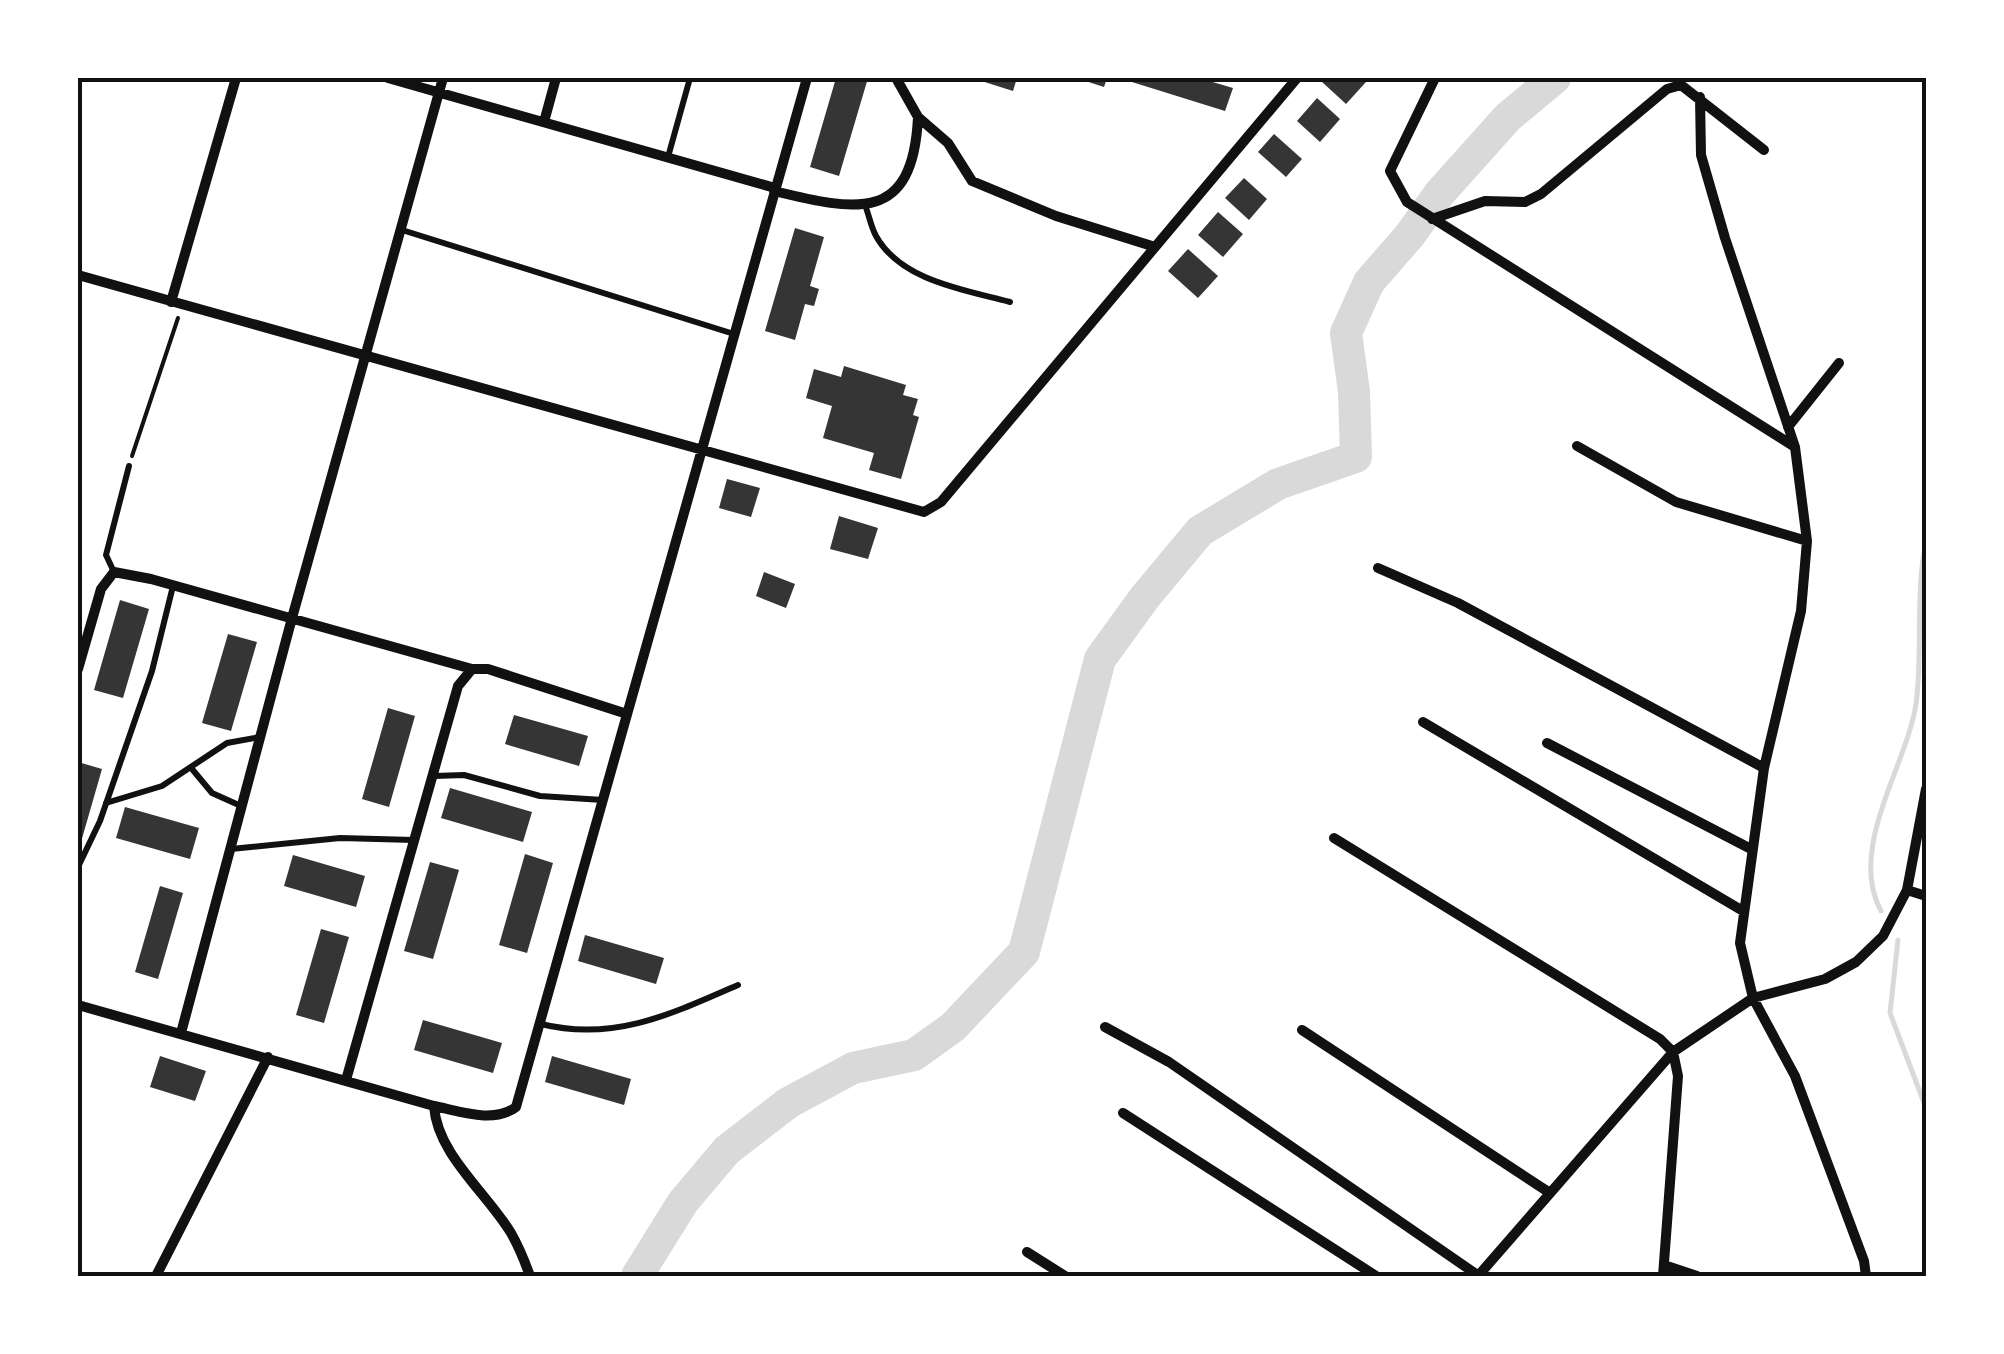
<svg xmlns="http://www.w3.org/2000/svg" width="2004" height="1354" font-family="'Nunito Sans',sans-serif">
<rect width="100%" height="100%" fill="#fff"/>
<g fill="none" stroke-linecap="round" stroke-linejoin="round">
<path stroke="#d9d9d9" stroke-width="5" d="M1881 911C1847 849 1907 765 1916 704 1923 655 1915 589 1926 543
M1898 940 1890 1013 1926 1108"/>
<path stroke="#d9d9d9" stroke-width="32" d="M637 1276 683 1202 727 1150 788 1103 853 1068 914 1055 953 1027 1024 952 1100 659 1145 597 1200 531 1278 484 1356 457 1354 392 1346 333 1369 282 1410 235 1439 194 1508 117 1555 78"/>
</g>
<path fill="#353535" d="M836 78H868L839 176 810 167Z
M972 78H1017L1013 91Z
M1076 78H1107L1104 87Z
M1119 78H1199L1233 88 1225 111Z
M1324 78H1360L1366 82 1346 104 1321 81Z
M1317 98 1340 119 1320 142 1297 121Z
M1274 134 1302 159 1286 177 1258 152Z
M1244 178 1267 199 1249 220 1225 198Z
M1218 212 1243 234 1223 257 1198 235Z
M795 228 824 237 810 286 819 289 814 306 805 304 795 340 765 331Z
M1188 249 1218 276 1198 298 1168 271Z
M844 366 906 385 903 395 918 399 913 415 919 417 901 479 869 470 874 453 823 438 832 406 806 398 814 369 841 377Z
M727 479 760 488 751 517 719 508Z
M839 516 878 528 868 559 830 549Z
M764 572 795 584 786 608 756 596Z
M120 600 149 609 123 698 94 690Z
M228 634 257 642 231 731 202 723Z
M388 708 415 716 389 807 362 799Z
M514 715 588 736 579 766 505 744Z
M78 762 102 769 79 849 78 848Z
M450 788 532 812 523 842 441 818Z
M125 807 199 828 190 859 116 838Z
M525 854 553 863 527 953 499 945Z
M293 855 365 876 356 907 284 886Z
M430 862 459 870 433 959 404 951Z
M160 886 183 893 158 979 135 972Z
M321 929 349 937 324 1023 296 1015Z
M585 935 664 958 656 984 578 961Z
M423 1020 502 1043 493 1073 414 1050Z
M160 1056 206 1071 195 1101 150 1087Z
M552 1056 631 1079 624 1105 545 1082Z"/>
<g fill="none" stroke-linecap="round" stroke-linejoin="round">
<path stroke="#111" stroke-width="4" d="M132 456 178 318"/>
<path stroke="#111" stroke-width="6" d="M668 157 690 78
M865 205C869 215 871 227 876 236 901 281 965 290 1010 302
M402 230 734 334
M114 572 106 555 129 466
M192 769 212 793 241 806
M434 776 464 775 540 796 603 800
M106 803 162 786 227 743 260 737
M231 849 340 838 414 840
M78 867 100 821 152 671 173 586
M541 1024C613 1042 672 1014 738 985"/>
<path stroke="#111" stroke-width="10" d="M388 78 775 188
M896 78 918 117 948 143 972 181 1056 216 1152 246
M1435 78 1390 171 1407 202 1795 447
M1700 97 1701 155 1725 238 1795 447 1807 541 1801 611 1764 768 1740 943 1753 998 1795 1076 1864 1261 1866 1276
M544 122 556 78
M774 191C856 211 913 224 918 117
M1432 219 1485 201 1525 202 1541 194 1667 89 1681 85 1764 150
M78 275 924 512 941 502 1297 78
M171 302 236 78
M1788 427 1839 363
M1577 446 1676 502 1807 541
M1378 568 1458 603 1764 768
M78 669 101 589 114 572 151 579 472 669H488L627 714
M1423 722 1743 911
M1547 743 1751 849
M1334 838 1660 1039 1673 1052
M1907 890 1926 896
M78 1005 434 1106C459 1111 494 1124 516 1107L807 78
M1105 1027 1169 1062 1479 1276
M1302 1030 1550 1193
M181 1033 292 618 443 78
M346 1080 458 686 472 669
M434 1106C437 1154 487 1193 511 1233 519 1247 525 1262 530 1276
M1123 1113 1376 1276
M1027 1252 1065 1276
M1664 1265 1697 1276
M156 1276 268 1057
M1478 1276 1673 1052 1753 998 1825 979 1856 962 1883 936 1907 890 1926 789
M1663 1276 1678 1076 1673 1052"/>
</g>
<rect width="2004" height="1354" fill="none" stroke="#ffffff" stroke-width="160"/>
<rect x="80" y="80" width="1844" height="1194" fill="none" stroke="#111" stroke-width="4"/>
</svg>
